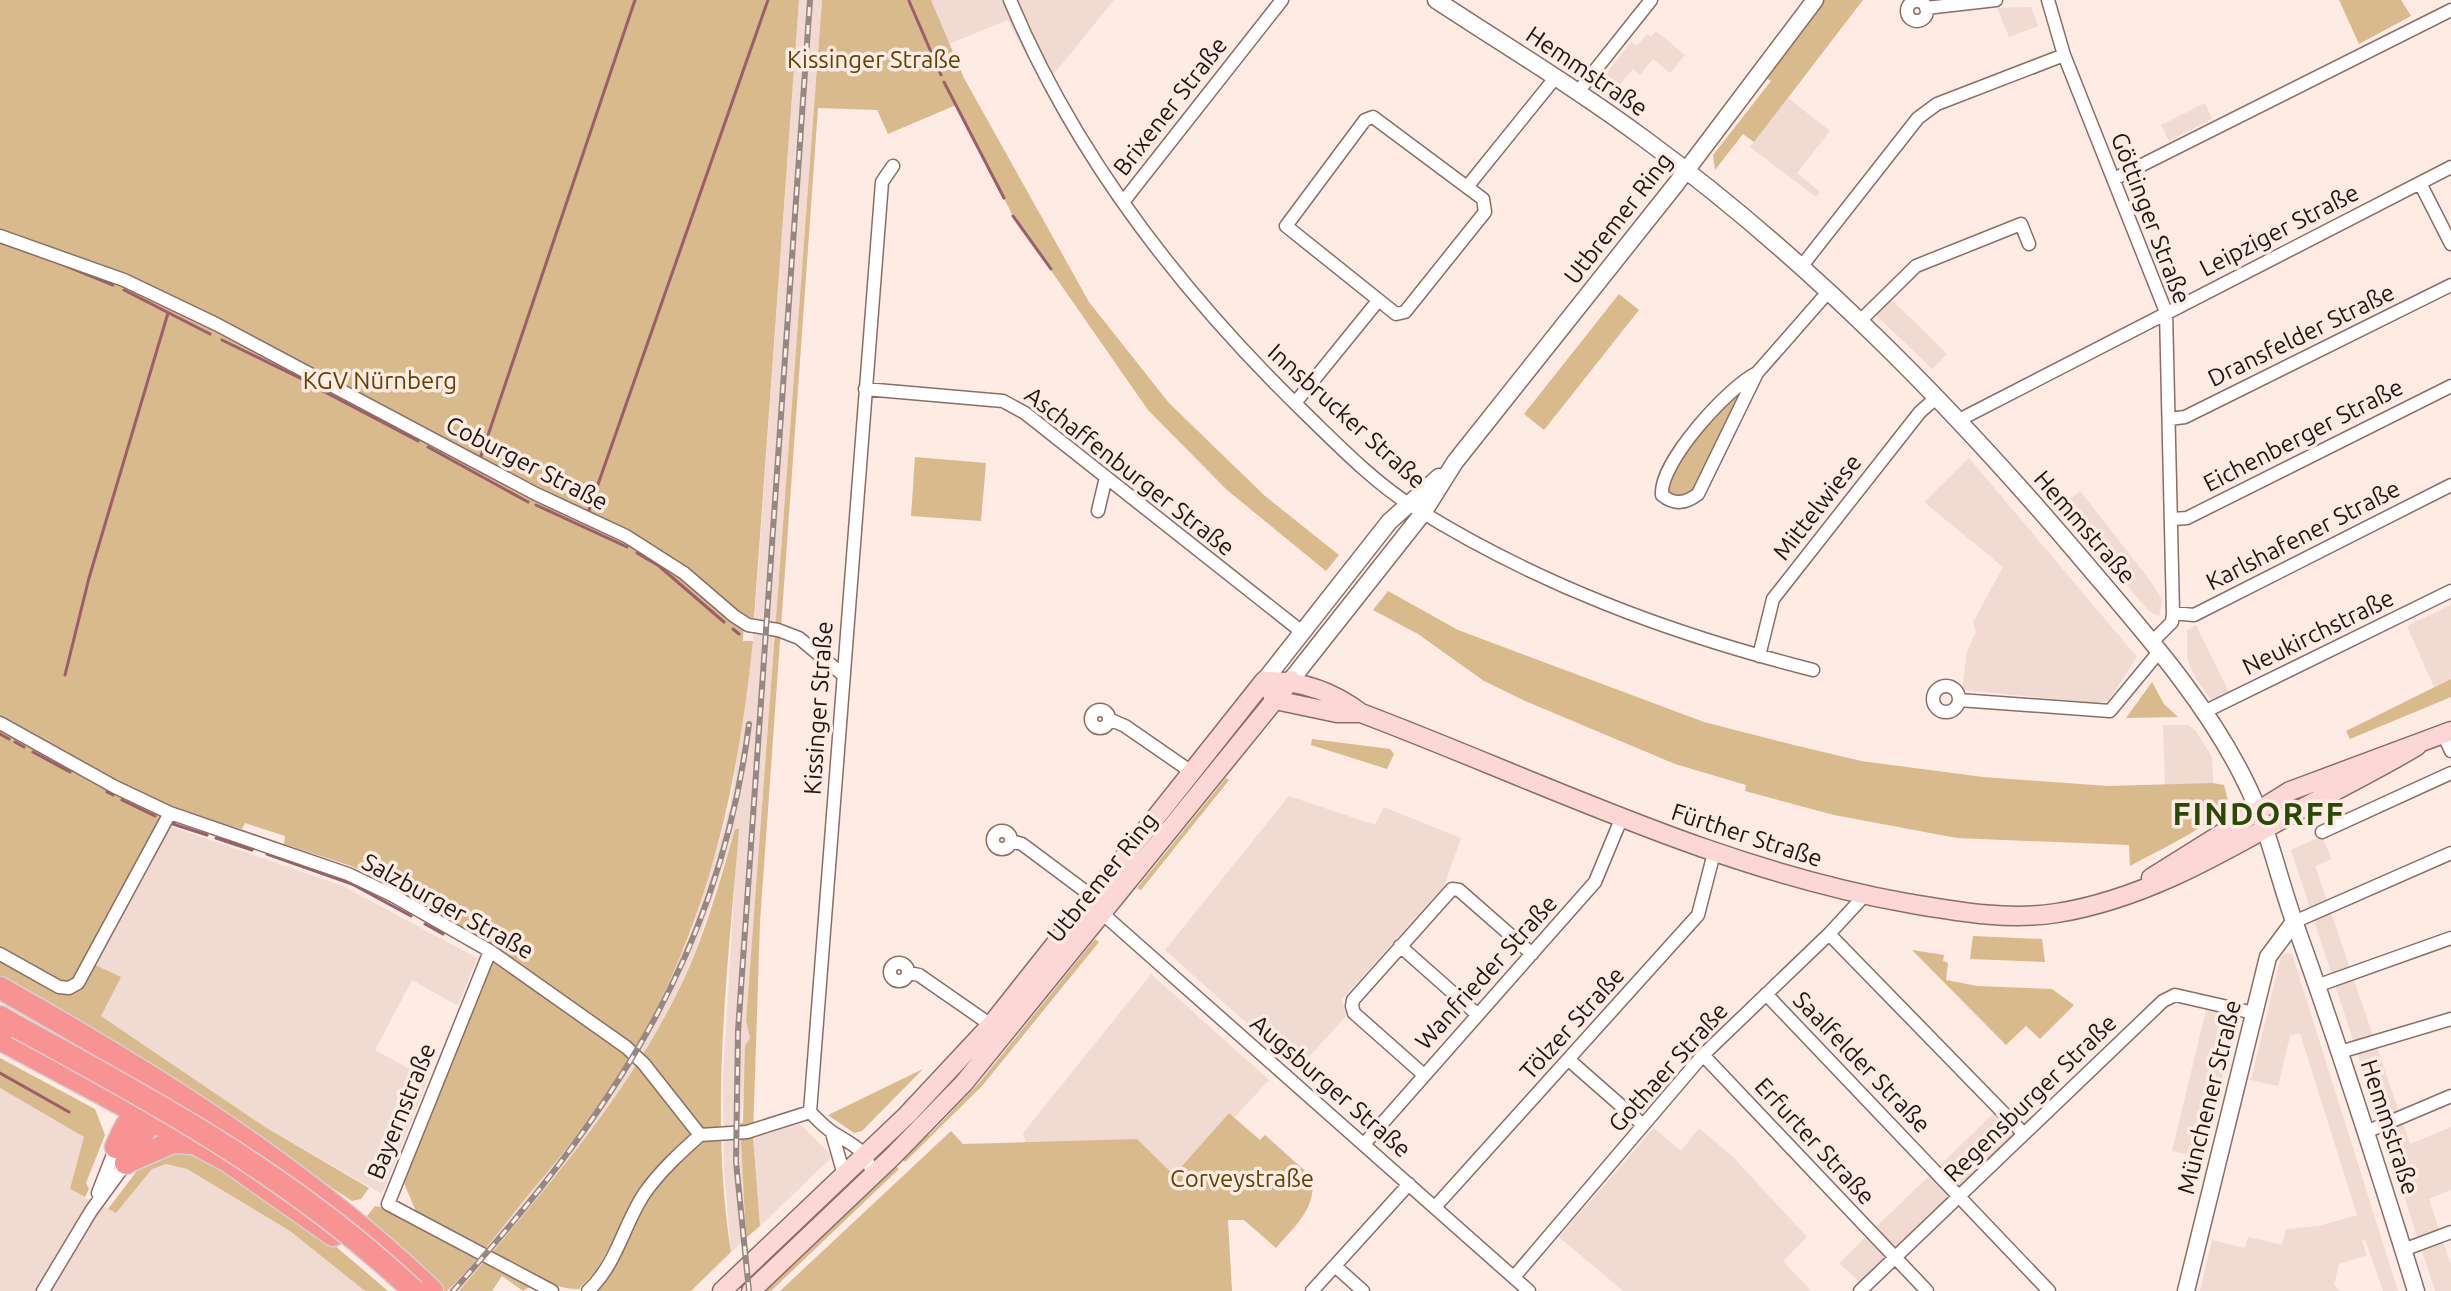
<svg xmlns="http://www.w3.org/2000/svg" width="2451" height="1291" font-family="Ubuntu,sans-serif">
<rect width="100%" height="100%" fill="#fdebe4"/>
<path fill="#f0dad2" d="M799 0H822L746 1021 750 1038 740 1124 746 1238 731 1252 724 1171 723 1077 738 829 735 830 695 952 672 1005 631 1075 575 1154 474 1273 459 1291H447L581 1131 639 1040 690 936 730 807 753 641Z
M931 0H1114L1053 75 1027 57 1008 20 949 44Z
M2031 7 2038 26 2009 37 1997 8Z
M1656 31 1685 55 1670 73 1653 59 1640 75 1633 69 1612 94 1600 87 1599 83 1631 42 1637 46 1647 34 1651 37Z
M1788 98 1830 131 1797 173 1820 192 1816 197 1750 147Z
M2205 103 2212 119 2169 141 2161 125Z
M1891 299 1947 354 1932 369 1876 315Z
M1969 458 2137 657 2109 700 2097 703 1962 690 1967 651 1976 632 1973 622 2003 567 1924 502Z
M2080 491 2152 583 2162 600 2159 616 2149 611 2061 508Z
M2451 605V679L2434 687 2407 626Z
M2196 625 2229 692 2211 700 2196 679 2187 658V630Z
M2163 725H2188L2196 731 2212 757 2213 783 2165 787Z
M1289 796 1375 825 1384 807 1461 838 1444 886 1342 999 1346 1016 1298 1069 1165 950Z
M161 823 343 886 477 958 458 1006 412 980 375 1050 428 1079 382 1194 265 1127 101 1016 92 963Z
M2322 836 2332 859 2315 866 2410 1144 2451 1127V1190L2429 1199 2451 1265V1291H2435L2291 850Z
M2286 953 2292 954 2398 1291H2383L2365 1239 2362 1241 2367 1255 2339 1264 2334 1285 2340 1291H2200L2212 1240 2245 1248 2248 1237 2282 1245 2286 1229 2319 1226 2357 1215 2300 1033 2290 1036 2278 1086 2251 1080 2281 957Z
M1151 974 1269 1080 1234 1118 1229 1113 1174 1175 1137 1139 1026 1144 1023 1133Z
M2208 1002 2237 1011 2205 1158 2172 1151Z
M0 1088 84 1137 71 1190 116 1213 152 1169 166 1164 187 1169 290 1231 365 1291H0Z
M1997 1110 2023 1134 1864 1286 1839 1263Z
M800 1124 830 1154V1159L760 1226 753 1136Z
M1654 1128 1681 1151 1699 1128 1733 1157 1807 1237 1783 1261 1811 1291H1623L1559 1237Z"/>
<path fill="#d9ba8c" d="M0 0H799L754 618 744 616 743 641H753C735 812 699 959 601 1103 579 1135 554 1164 529 1194 503 1226 477 1262 447 1291H440L364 1220 375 1206 391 1209 471 1252 478 1244 417 1214 404 1183 497 948 392 886 351 866 284 844 285 836 245 823 242 829 170 808 93 964 121 977 101 1016 265 1127 369 1188 361 1199 352 1201C305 1171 262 1138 216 1107 147 1059 74 1018 0 979Z
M822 0H931L964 78 1089 302 1169 403 1265 496 1339 555 1326 571 1227 490 1148 410 1013 216 956 105 888 134 877 110 818 108 760 922 753 1136 760 1226 746 1238 740 1124 743 1122 745 1046 750 1038 746 1021Z
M1824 0H1863L1754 142 1743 134 1715 170 1713 155 1771 81 1765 77Z
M2339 0H2401L2411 16 2359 44Z
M1619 294 1639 310 1544 430 1524 414Z
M1746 382 1698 487 1684 499 1667 494C1668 456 1720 409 1746 382Z
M915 457 986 463 981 521 911 516Z
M1388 591 1458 630 1704 722 1794 745 1861 761 1983 777 2108 786 2213 783 2224 785 2228 801C2216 825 2155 852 2130 866L2129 845 1957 838 1834 815 1745 791 1746 785 1675 764 1523 700 1484 681 1418 634 1373 610Z
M2451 679V697L2350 739 2346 731Z
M2152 682 2164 704 2178 717 2126 718Z
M1312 739 1390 749 1394 754 1387 769 1311 745Z
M1226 778 1229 780 1141 890 1137 888Z
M735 829H739C728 968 709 1114 731 1252L691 1291H592L620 1254 613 1241 596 1271 579 1289C551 1289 548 1276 523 1291L502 1276 492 1291H459C536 1200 614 1113 670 1007 700 952 718 889 735 829Z
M1973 936 2042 939 2045 962 1970 959Z
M1095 939 1099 942 982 1086 905 1162 901 1158 923 1134 929 1135 979 1083Z
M1912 950 1944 955 1943 961 1948 963 1946 980 1977 986 2052 989 2074 1005 2040 1039 2026 1026 2006 1045Z
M0 1058 95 1109 105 1135 86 1183 89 1189 85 1197 70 1189 84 1137 0 1088Z
M923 1069 862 1131 854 1133 828 1115Z
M1229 1113 1260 1140 1265 1135 1312 1177C1317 1208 1295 1226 1276 1248L1244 1220H1228L1232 1291H780L951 1131 963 1144 1137 1139 1174 1175Z
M195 1151 327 1239 388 1291H365L290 1231 187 1169 166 1164 152 1169 116 1213 108 1209 149 1155Z
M894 1165 899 1169 771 1291H765Z"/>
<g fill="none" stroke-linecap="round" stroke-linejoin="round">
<path stroke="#9d5d6a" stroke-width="3" d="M909 1 941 75
M944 82 1004 198
M1013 216 1051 269
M54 261 113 285
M124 290 210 334
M222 340 314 385
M323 391 418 441
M428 447 528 502
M481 456 635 0
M536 505 627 547
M589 510 768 0
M637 553 659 566 724 622
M733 629 739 634
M65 675 89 578 168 313
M0 734 9 739
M15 742 24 747
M33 752 70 772
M107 792 113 795
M122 800 155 816
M173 824 207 835
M216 838 252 850
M267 854 352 884 411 916
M425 924 443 934
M0 1073 69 1112"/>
<g stroke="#896e65" stroke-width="15">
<path id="minor" d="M1010 0C1076 158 1184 296 1307 415 1339 446 1374 482 1412 506 1536 584 1671 634 1813 670
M2048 0 2064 55 2166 312 2173 613 2172 622 2151 643
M1907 11a10 10 0 1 1 20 0a10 10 0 1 1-20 0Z
M1926 8 1996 0
M1577 93 1651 0
M1373 117 1483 199 1485 212 1405 312 1396 314 1286 226 1365 120Z
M2114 179 2451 10
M2420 183 2451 244
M1467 187 1555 78
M1123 202 1282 0
M0 236 124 280 216 324 536 494 626 536 684 573 734 616 748 625 778 630 799 638 842 674
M1801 267 1918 118 1937 104 2064 55
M1859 322 1916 266 2021 224 2029 244
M1757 373C1728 387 1659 463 1662 495 1674 505 1685 504 1698 494L1757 373 1828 292
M865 389 1003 401 1025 413 1302 632
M1295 403 1377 302
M2169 419 2185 417 2451 285
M1957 421 2451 167
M1098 511 1106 477
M2173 519 2187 518 2451 386
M2173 613 2194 615 2451 485
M1759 656 1773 599 1920 412 1936 398
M1933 699a13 13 0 1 1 26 0a13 13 0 1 1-26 0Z
M1959 700 2110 711 2158 653
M1091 719a9 9 0 1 1 18 0a9 9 0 1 1-18 0Z
M2204 712 2451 591
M1109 719 1125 726 1193 773
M0 723 115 787 170 813 348 874 392 895 490 951 626 1047 644 1064 700 1135
M2443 734 2451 751
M993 840a9 9 0 1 1 18 0a9 9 0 1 1-18 0Z
M2322 832 2451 773
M1011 841 1022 844 1093 897
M1103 914 1529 1291
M2294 922 2451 853
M1829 934 2024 1134
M1400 946 1478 1015
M490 951 388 1204 552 1291
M0 954 59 987 69 988 78 983 170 813
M890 972a9 9 0 1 1 18 0a9 9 0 1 1-18 0Z
M909 973 919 975 991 1025
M2319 985 2451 938
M1766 994 2049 1291
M2340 1052 2451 1019
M1703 1055 1927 1291
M1569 1060 1643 1125
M1424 1075 1354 1013 1352 1006 1353 1000 1452 889 1459 890 1532 954
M810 1112 882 182 893 166
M810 1112C818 1120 826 1129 835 1134 857 1147 866 1150 873 1176
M2366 1132 2451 1096
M832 1133 844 1175
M700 1135 747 1132 810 1112
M1364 1144 1595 882 1622 817
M98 1193 116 1147
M1435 1207 1698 915 1714 853
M2403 1250 2451 1232
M1335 1266 1363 1291
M1514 1277 1703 1055 1829 934 1865 895
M43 1291 91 1211 126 1163
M588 1291C617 1264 623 1226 644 1194 660 1171 680 1153 700 1135
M1312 1291 1409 1184
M1860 1291 2163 1001 2175 995 2254 1013"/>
</g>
<g stroke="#896e65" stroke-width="19">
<path id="tertiary" d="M1436 0C1506 46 1579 90 1646 140 1808 259 1951 405 2081 558 2140 628 2205 699 2245 781 2268 826 2278 877 2295 924 2339 1045 2378 1168 2416 1291
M1291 680 1423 513 1455 462 1676 184 1815 0
M1264 681 1389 522 1439 477
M2186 1291 2268 957 2294 922"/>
</g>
<g stroke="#896e65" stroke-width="21">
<path id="secondary" d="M1264 681C1300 680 1332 691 1361 713 1541 781 1715 869 1907 903 1955 911 2008 921 2057 913 2144 899 2220 854 2295 812 2336 790 2377 770 2417 746
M1272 694 1275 700 1337 713H1361
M2151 878 2290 791 2451 731
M722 1291 907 1115 991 1025 1264 681
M751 1291 892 1157 964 1083 1291 680"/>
</g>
<g stroke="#d2d0d0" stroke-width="25">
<path id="trunk" d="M0 988C153 1074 305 1169 432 1291
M0 1017 17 1027
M0 1039 228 1161 333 1235
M116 1147C124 1128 130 1115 149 1105
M127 1162 173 1142 192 1143
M126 1163 147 1126 149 1106"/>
</g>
<use href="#minor" stroke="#fff" stroke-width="12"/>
<use href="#tertiary" stroke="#fff" stroke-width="16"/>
<use href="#secondary" stroke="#fcd7d6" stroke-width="18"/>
<use href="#trunk" stroke="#f79493" stroke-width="22"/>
<g stroke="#958781" stroke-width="6">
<path id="rail" d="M453 1291C607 1119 719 960 749 724
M749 1291 736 1162 738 1031 810 0"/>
</g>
<use href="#rail" stroke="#fdebe4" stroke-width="3" stroke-dasharray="9" stroke-linecap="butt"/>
<g stroke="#d2d0d0" stroke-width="25" stroke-linecap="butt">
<path id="trunk-bridge" d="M17 1027C158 1103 297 1180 414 1291"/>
</g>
<use href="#trunk-bridge" stroke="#f79493" stroke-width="22"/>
</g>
<g text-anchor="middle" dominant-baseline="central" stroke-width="7" stroke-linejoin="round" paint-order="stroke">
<g font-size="24" fill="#634300" stroke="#fdebe4">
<text x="874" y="59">Kissinger Straße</text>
<text x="380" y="380">KGV Nürnberg</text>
<text x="1242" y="1178">Corveystraße</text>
</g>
<g font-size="24" fill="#201612" stroke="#fdebe4">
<text transform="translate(1587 71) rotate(34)">Hemmstraße</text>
<text transform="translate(1170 106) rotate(-52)">Brixener Straße</text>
<text transform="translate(1618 218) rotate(-52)">Utbremer Ring</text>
<text transform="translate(2151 218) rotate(69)">Göttinger Straße</text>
<text transform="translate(2279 230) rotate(-27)">Leipziger Straße</text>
<text transform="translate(2301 335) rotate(-26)">Dransfelder Straße</text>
<text transform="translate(1347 416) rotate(42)">Innsbrucker Straße</text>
<text transform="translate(2303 435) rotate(-27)">Eichenberger Straße</text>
<text transform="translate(527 463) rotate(27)">Coburger Straße</text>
<text transform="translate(1130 471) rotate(38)">Aschaffenburger Straße</text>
<text transform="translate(1817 507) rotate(-52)">Mittelwiese</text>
<text transform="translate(2085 527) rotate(49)">Hemmstraße</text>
<text transform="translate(2303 535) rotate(-27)">Karlshafener Straße</text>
<text transform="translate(2318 632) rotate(-26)">Neukirchstraße</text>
<text transform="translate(818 708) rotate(-86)">Kissinger Straße</text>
<text transform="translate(1747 835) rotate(18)">Fürther Straße</text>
<text transform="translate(1102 877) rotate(-51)">Utbremer Ring</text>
<text transform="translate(448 906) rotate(29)">Salzburger Straße</text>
<text transform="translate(1486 972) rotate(-48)">Wanfrieder Straße</text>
<text transform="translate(1572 1023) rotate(-48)">Tölzer Straße</text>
<text transform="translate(1862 1062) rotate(46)">Saalfelder Straße</text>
<text transform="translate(1668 1067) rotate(-48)">Gothaer Straße</text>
<text transform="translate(1331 1086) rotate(41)">Augsburger Straße</text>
<text transform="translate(2209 1097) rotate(-76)">Münchener Straße</text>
<text transform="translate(2030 1098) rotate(-44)">Regensburger Straße</text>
<text transform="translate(401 1111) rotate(-68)">Bayernstraße</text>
<text transform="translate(2390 1127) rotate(72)">Hemmstraße</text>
<text transform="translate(1815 1141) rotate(47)">Erfurter Straße</text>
</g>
<g font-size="32" font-weight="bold" letter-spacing="2" fill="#294a04" stroke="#fdebe4">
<text x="2259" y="813">FINDORFF</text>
</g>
</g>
</svg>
